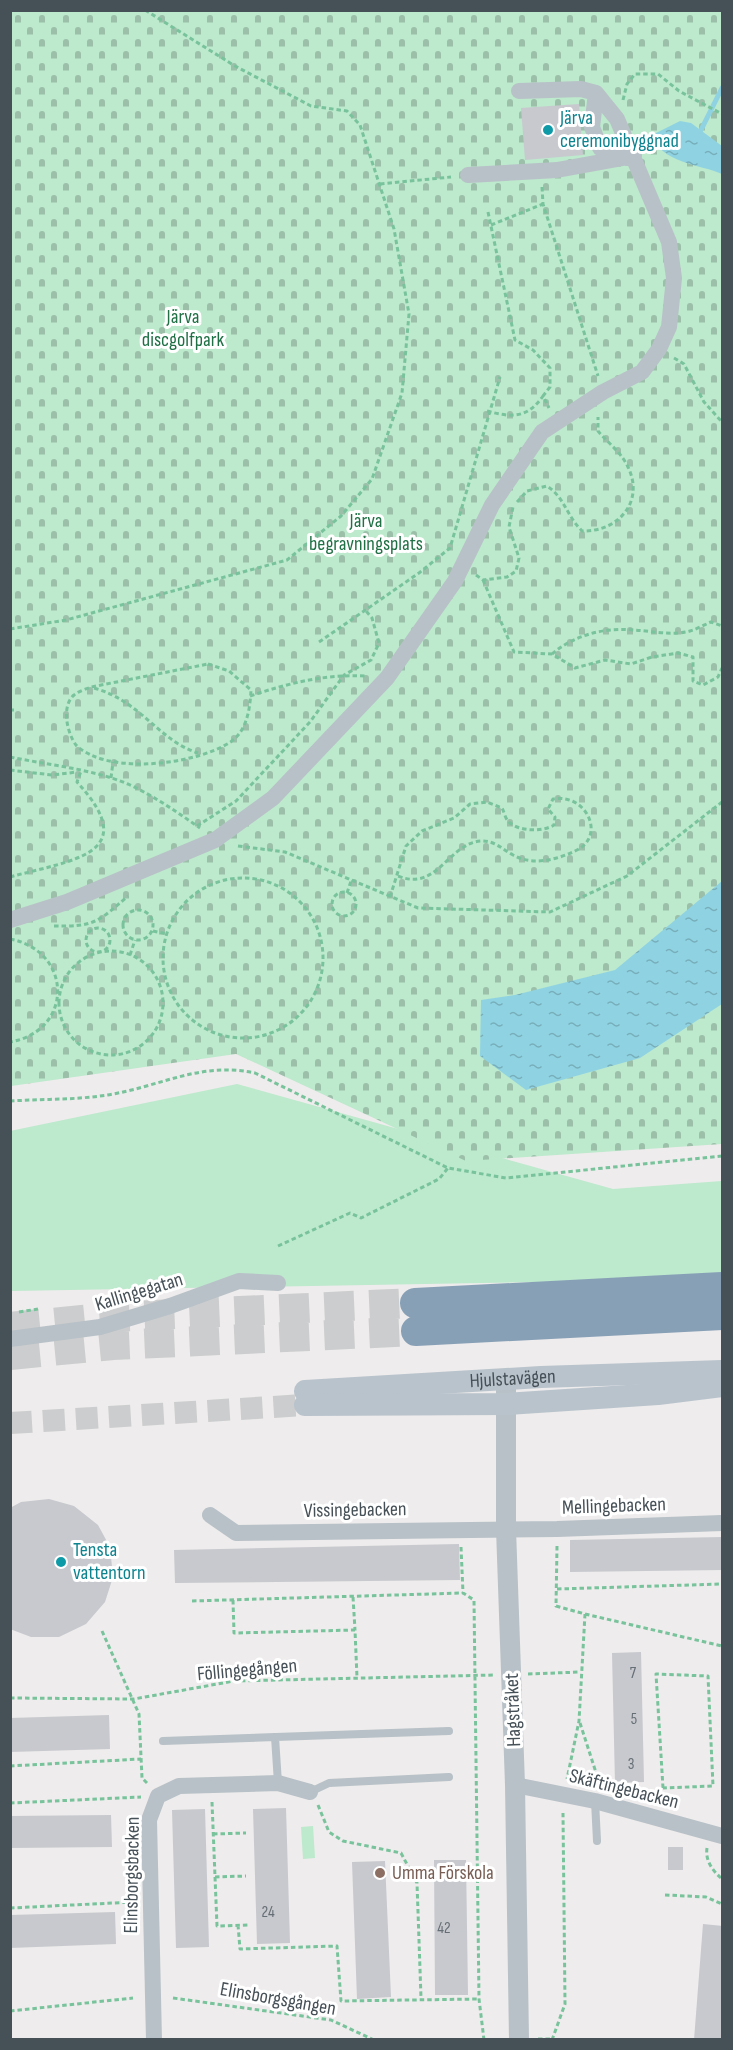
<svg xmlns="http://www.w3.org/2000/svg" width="733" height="2050" font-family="'Sofia Sans Condensed',sans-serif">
<defs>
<pattern id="cemetery-stones" width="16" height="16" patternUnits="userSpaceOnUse" patternTransform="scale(1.5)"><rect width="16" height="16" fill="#bde9cd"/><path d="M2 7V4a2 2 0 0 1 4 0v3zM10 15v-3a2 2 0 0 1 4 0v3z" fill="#9bbfa9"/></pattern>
<pattern id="water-ripples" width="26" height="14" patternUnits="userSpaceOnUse" patternTransform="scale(1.5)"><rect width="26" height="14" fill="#8fd3e2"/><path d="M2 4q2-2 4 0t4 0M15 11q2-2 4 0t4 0" fill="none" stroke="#77aeba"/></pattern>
</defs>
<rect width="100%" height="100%" fill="#eeecec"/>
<path fill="#bde9cd" d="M237 1084 613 1189 722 1181V1279L11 1291 10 1131Z
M313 1826 315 1858 303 1859 301 1827Z"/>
<path fill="url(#cemetery-stones)" d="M10 11H722V1144L466 1161 236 1054 11 1086Z"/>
<path fill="url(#water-ripples)" d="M680 121 691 123 722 146V174C699 164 661 163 652 135Z
M722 881V1004L640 1058 526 1090 480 1056 481 1000 515 995 615 970Z"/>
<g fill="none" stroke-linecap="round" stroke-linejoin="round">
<path stroke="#8fd3e2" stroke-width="5" d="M700 132 722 88"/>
</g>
<path fill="#c7c9ce" d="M579 104 583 155 525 160 521 108Z
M49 1499 74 1506 98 1525 110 1547 113 1577 105 1602 86 1624 59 1637H31L10 1629V1508L21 1502Z
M723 1537V1570L570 1572V1540Z
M459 1544 460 1580 175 1583 174 1550Z
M641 1652 644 1782 615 1783 612 1653Z
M109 1715 110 1749 10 1752V1718Z
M286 1808 290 1943 257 1944 253 1809Z
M205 1809 209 1947 176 1948 172 1810Z
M111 1815 112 1847 10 1848V1816Z
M668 1847H683V1870H668Z
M434 1860H466L468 1995H435Z
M385 1861 391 1997 357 1999 352 1862Z
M115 1912 116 1944 10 1948V1915Z
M703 1924 723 1926V2040H694Z"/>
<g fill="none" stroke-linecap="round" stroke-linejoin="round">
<path stroke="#cccdce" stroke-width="22" stroke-dasharray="22 11" stroke-linecap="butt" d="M10 1423 305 1405"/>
<path stroke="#cccdce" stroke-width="30" stroke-dasharray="30 15" stroke-linecap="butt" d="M10 1327 111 1317 415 1303
M10 1355 113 1345 416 1331"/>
<path stroke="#79c39c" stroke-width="3" stroke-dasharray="4.5 3" stroke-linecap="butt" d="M623 100 627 84 635 74H658L679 91 722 114
M380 184 451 177
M542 187 543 204 598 376
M488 212 515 340 533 350 550 368V387L543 396 549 408
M491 225 543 204
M674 358 684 364 704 402 722 422
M487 411C512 418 528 418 543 396
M517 502 527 491 547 486C565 498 566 515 582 531 618 532 645 502 628 467 621 452 608 443 598 431V417
M476 575 483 580 507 577 516 571 519 558 509 527 513 507
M483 580 514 652 552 654 575 668 605 660 631 664 652 657 678 653 693 657V681L703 685 718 677 722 668
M10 629 66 620 287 560 341 516 372 479 402 393 409 314 394 229 360 125 347 111 311 106 235 66 145 10
M319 642 419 573 450 548 500 377
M552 654C574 635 605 627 634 630 652 631 671 636 690 631 697 629 704 625 711 622L722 626
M208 664 229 671 251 690C250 709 247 732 229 743 196 763 127 772 91 755 87 753 79 749 76 745 67 733 61 706 74 695 79 691 86 689 91 687Z
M94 688C141 701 159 741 198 753
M250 696C289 683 325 674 366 676
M10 710H14
M10 757C49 765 92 769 128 784 154 796 177 812 200 828
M10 770 52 775 77 772
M111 778 113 762
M197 826 236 801 310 722 344 675 371 660 379 643 372 618 366 611
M238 846 285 852 418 908 550 912 627 876 722 802
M10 877C71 860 144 855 77 782L81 771
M163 958a80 80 0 1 1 160 0a80 80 0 1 1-160 0Z
M332 904a12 12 0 1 1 24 0a12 12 0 1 1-24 0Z
M347 893 351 881
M390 897 406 846 422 831 454 818 470 804 487 802 502 808C504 811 505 818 508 821 518 832 543 832 554 825L555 817 548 809 553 799C587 793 607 837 575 851 556 860 532 866 513 855 502 849 494 840 480 841 447 845 437 892 398 876
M123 925a15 15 0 1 1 30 0a15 15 0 1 1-30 0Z
M54 926C94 927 98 922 128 896
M86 940a12 12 0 1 1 24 0a12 12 0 1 1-24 0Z
M153 931 167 934
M10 939C73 951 74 1031 10 1042
M59 1003a52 52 0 1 1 104 0a52 52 0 1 1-104 0Z
M130 955 135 940
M10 1101C42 1099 76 1100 107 1095 160 1087 200 1061 255 1073L448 1168 506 1178 722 1156
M278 1246 350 1213 361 1218 439 1179 448 1168
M19 1312 38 1309
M557 1546 556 1606 585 1614 579 1721 567 1779
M461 1547 463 1593 474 1600 479 1999 484 2040
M557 1589 722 1584
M353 1597 355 1630
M233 1600 234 1633 355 1630 357 1678
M192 1601 463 1593
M585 1614 722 1646
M102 1631 139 1714 142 1778 148 1784
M528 1674 580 1672
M10 1698 134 1699 234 1681 494 1675
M580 1723 600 1785
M10 1766 141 1759
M642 1796 663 1788 656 1674 708 1676 713 1786 663 1788
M212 1802 217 1926 248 1925
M10 1803 141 1797
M318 1805 329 1832 343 1841 401 1853 417 1883 421 1998
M213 1834 246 1833
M707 1848C705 1861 713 1871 722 1879
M215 1877 246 1876
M665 1895 706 1897 722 1904
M10 1908 134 1902
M238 1925 240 1949 337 1946 341 2001 479 1999
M173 1998 331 2020 374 2040
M10 2011 133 1998
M538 2039H551
M552 2040 565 2004 563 1813"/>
<path stroke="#b8c1c7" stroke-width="8" d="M275 1737 278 1783
M163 1741 449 1731
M310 1792 329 1783 449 1777
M595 1801 597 1841"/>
<path stroke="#b8c1c7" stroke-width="16" d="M596 93 592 127 600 148 627 158
M468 175 557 170 634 156
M10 920 67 902 215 840 273 798 387 678 455 581 492 505 542 432 603 392 642 372 659 349 669 327 674 278 669 242 617 119 596 93 581 89 519 91
M10 1339 100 1327 170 1306 239 1281 278 1283
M210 1515 236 1533 557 1529 722 1523
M515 1785 595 1801 722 1836
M154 2040 149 1820 158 1796 179 1786 278 1783 310 1792"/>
<path stroke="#b8c1c7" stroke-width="20" d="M506 1380V1529L515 1785 519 2040"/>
<g stroke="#b9c3cc" stroke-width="22">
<path id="s1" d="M305 1391 541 1377 722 1371"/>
<path d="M305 1405 506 1404 658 1394 722 1386"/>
</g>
<path stroke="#88a0b6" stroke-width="30" d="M415 1303 722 1287
M416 1331 722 1315"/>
</g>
<g fill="#0f9aa8" stroke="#fff" stroke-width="2">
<circle cx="548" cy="130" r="6"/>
<circle cx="61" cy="1562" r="6"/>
</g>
<circle fill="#8d6e63" stroke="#fff" stroke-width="2" cx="380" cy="1873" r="6"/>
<g text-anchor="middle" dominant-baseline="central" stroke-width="6" stroke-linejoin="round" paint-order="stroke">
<g font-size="16" fill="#666e75">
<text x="633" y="1673">7</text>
<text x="634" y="1719">5</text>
<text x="631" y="1764">3</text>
<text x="268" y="1912">24</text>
<text x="444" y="1928">42</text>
</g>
<g font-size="20" fill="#0d838f" stroke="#fff" text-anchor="start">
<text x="560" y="118">Järva<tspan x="560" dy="23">ceremonibyggnad</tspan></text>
<text x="73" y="1550">Tensta<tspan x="73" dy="23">vattentorn</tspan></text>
</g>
<g font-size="20" fill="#1f7045" stroke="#fff">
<text x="183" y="317">Järva<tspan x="183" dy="23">discgolfpark</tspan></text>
<text x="366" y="521">Järva<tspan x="366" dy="23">begravningsplats</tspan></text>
</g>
<g font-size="20" fill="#465057" stroke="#fff">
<text transform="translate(139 1292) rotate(-17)">Kallingegatan</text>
<text stroke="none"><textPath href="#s1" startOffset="208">Hjulstavägen</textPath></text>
<text transform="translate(614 1506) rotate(-2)">Mellingebacken</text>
<text transform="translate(355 1510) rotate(-1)">Vissingebacken</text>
<text transform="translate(247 1670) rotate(-5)">Föllingegången</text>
<text transform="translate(513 1710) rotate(-92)">Hagstråket</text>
<text transform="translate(624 1789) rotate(14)">Skäftingebacken</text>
<text transform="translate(132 1875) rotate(-89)">Elinsborgsbacken</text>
<text transform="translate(278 1999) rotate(10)">Elinsborgsgången</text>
</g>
<g font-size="20" fill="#785e54" stroke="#fff" text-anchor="start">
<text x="392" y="1873">Umma Förskola</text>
</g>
</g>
<rect width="733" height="2050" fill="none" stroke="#465057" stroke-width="24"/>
</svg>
